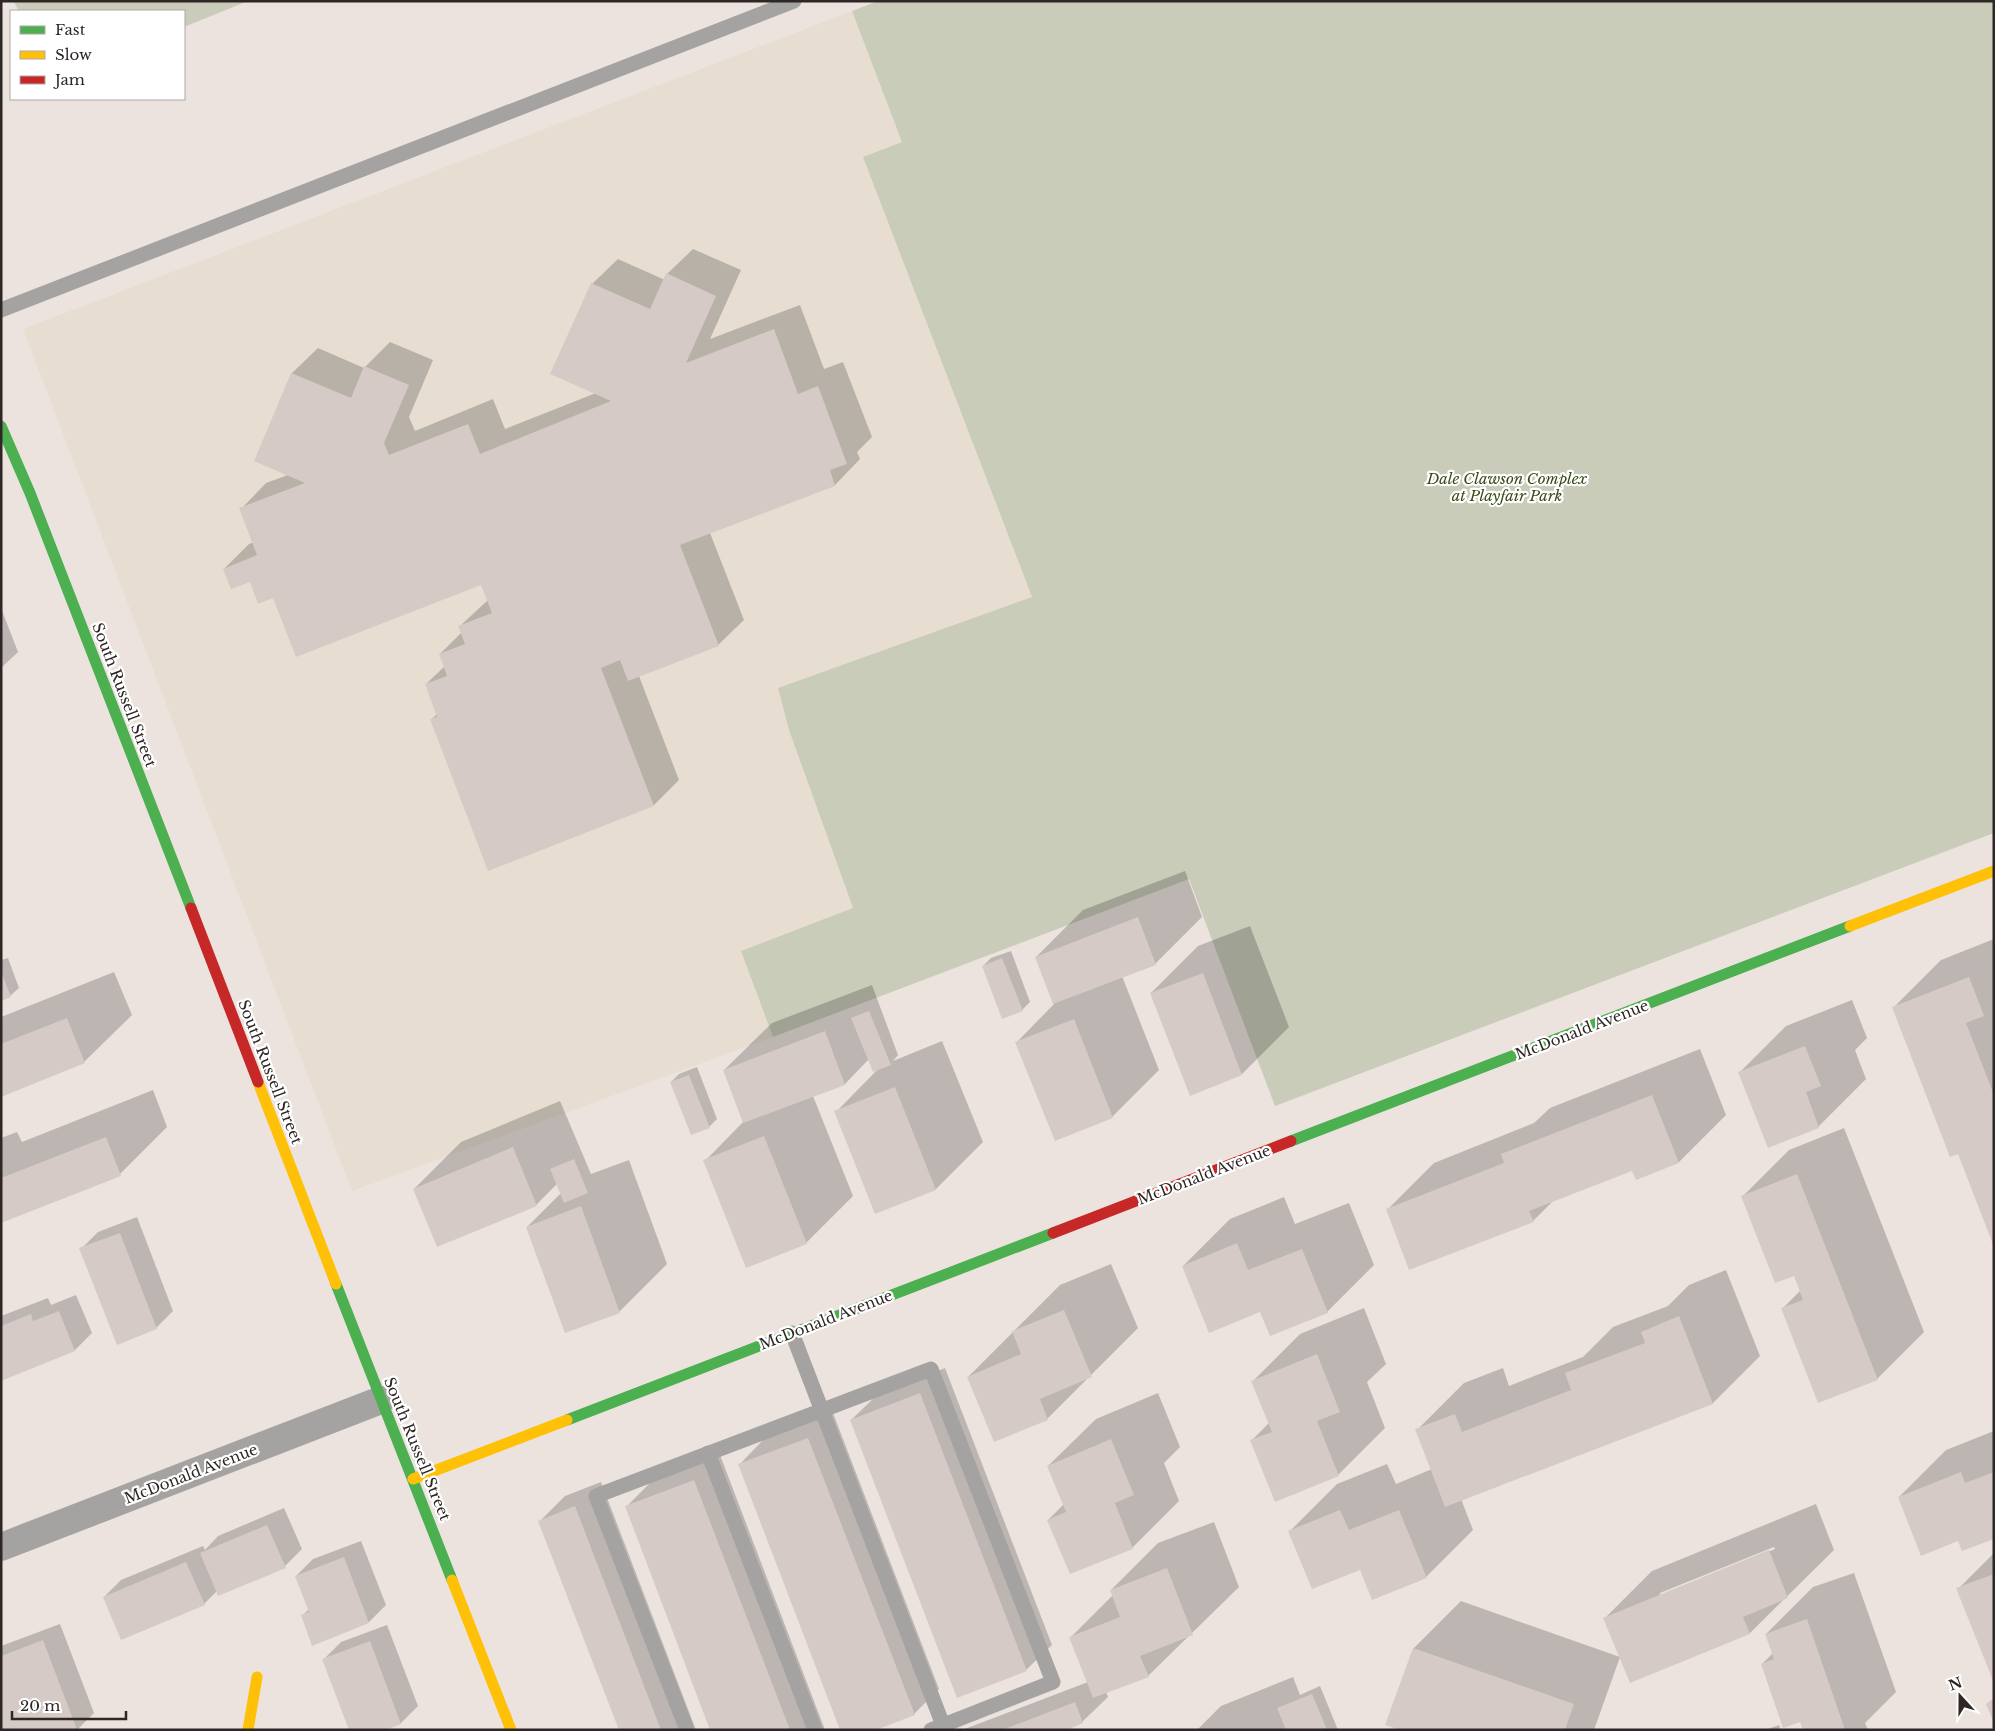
<svg xmlns="http://www.w3.org/2000/svg" width="1995" height="1731" font-family="'Libre Baskerville',serif">
<style>
.education{fill:#e7ded1}
.green{fill:#c8ccb8}
.shadow{fill:#0003;fill-rule:evenodd}
.building{fill:#d6cac6}
.lines{fill:none;stroke-linecap:round;stroke-linejoin:round}
.lane{stroke:#a5a3a1;stroke-width:15}
.street{stroke:#a5a3a1;stroke-width:28}
.fast{stroke:#4caf50;stroke-width:11}
.slow{stroke:#ffc107;stroke-width:11}
.jam{stroke:#c62828;stroke-width:11}
.labels{text-anchor:middle;stroke-width:4.5;stroke-linejoin:round;paint-order:stroke}
.park-label{font-size:15px;font-style:italic;fill:#384b16;stroke:#fff}
.street-label{font-size:15px;fill:#2e2725;stroke:#fff}
</style>
<rect width="100%" height="100%" fill="#ece3df"/>
<!-- education -->
<path class="education" d="M 852,11 L 902,142 L 863,157 L 1032,597 L 778,688 L 789,730 L 853,909 L 741,951 L 773,1037 L 352,1191 L 23,329 Z"/>
<!-- green -->
<g class="green">
<path d="M 248,1 L 184,27 L 184,11 L 19,11 L 14,2 Z"/>
<path d="M 878,1 L 1994,1 L 1994,833 L 1275,1106 L 1189,879 L 773,1037 L 741,951 L 853,908 L 789,730 L 778,688 L 1032,597 L 863,157 L 902,142 L 852,11 Z"/>
</g>
<!-- shadow -->
<g class="shadow">
<path d="M 693,249 L 741,270 L 710,339 L 800,305 L 824,369 L 843,362 L 872,437 L 857,452 L 860,459 L 835,485 L 710,533 L 744,620 L 718,645 L 639,676 L 679,780 L 654,805 L 489,869 L 431,720 L 437,714 L 426,684 L 445,666 L 440,654 L 462,632 L 460,626 L 488,600 L 482,584 L 274,597 L 250,581 L 224,569 L 249,544 L 254,542 L 241,509 L 266,483 L 288,475 L 255,461 L 292,373 L 318,348 L 364,368 L 390,342 L 433,360 L 409,417 L 415,431 L 493,399 L 505,429 L 596,393 L 592,284 L 618,259 L 665,280 L 667,274 Z"/>
<path d="M 1,608 L 18,652 L 1,668 Z"/>
<path d="M 1185,871 L 1202,917 L 1155,964 L 1122,976 L 1159,1070 L 1112,1117 L 1017,1042 L 1054,1004 L 1036,957 L 1083,910 Z"/>
<path d="M 1250,926 L 1289,1027 L 1242,1074 L 1151,993 L 1198,946 Z"/>
<path d="M 1994,939 L 1994,1243 L 1959,1153 L 1894,1007 L 1941,960 Z"/>
<path d="M 1011,951 L 1030,1002 L 1022,1010 L 983,966 L 991,958 Z"/>
<path d="M 8,958 L 19,988 L 10,996 L 1,999 L 1,960 Z"/>
<path d="M 114,972 L 132,1015 L 84,1062 L 1,1095 L 1,1017 Z"/>
<path d="M 872,985 L 898,1055 L 893,1061 L 942,1041 L 983,1142 L 936,1189 L 876,1212 L 836,1112 L 879,1068 L 869,1059 L 845,1084 L 813,1096 L 853,1196 L 806,1243 L 705,1161 L 744,1121 L 724,1070 L 772,1023 Z"/>
<path d="M 1852,1000 L 1867,1038 L 1855,1050 L 1866,1079 L 1819,1126 L 1769,1146 L 1739,1073 L 1786,1026 Z"/>
<path d="M 1700,1049 L 1726,1115 L 1679,1162 L 1637,1179 L 1633,1169 L 1553,1201 L 1533,1221 L 1387,1210 L 1434,1163 L 1534,1123 L 1550,1108 Z"/>
<path d="M 697,1067 L 717,1119 L 709,1127 L 671,1082 L 679,1074 Z"/>
<path d="M 153,1090 L 167,1127 L 120,1174 L 1,1222 L 1,1138 L 17,1132 L 22,1142 Z"/>
<path d="M 560,1101 L 591,1174 L 629,1160 L 667,1264 L 620,1311 L 565,1332 L 527,1227 L 561,1193 L 557,1184 L 536,1205 L 414,1189 L 461,1142 Z"/>
<path d="M 1844,1128 L 1924,1332 L 1877,1379 L 1782,1309 L 1801,1290 L 1794,1274 L 1742,1197 L 1789,1150 Z"/>
<path d="M 1284,1197 L 1295,1224 L 1349,1203 L 1374,1265 L 1327,1312 L 1183,1266 L 1230,1219 Z"/>
<path d="M 137,1217 L 173,1311 L 156,1328 L 81,1249 L 98,1232 Z"/>
<path d="M 1111,1264 L 1138,1328 L 1047,1419 L 995,1441 L 968,1377 L 1060,1285 Z"/>
<path d="M 1726,1270 L 1760,1356 L 1713,1403 L 1461,1499 L 1473,1530 L 1426,1577 L 1360,1568 L 1290,1531 L 1337,1484 L 1387,1464 L 1396,1484 L 1432,1469 L 1417,1430 L 1464,1383 L 1503,1368 L 1509,1386 L 1583,1357 L 1613,1327 L 1668,1306 L 1689,1285 Z"/>
<path d="M 76,1295 L 92,1333 L 75,1350 L 1,1379 L 1,1316 L 48,1298 L 51,1305 Z"/>
<path d="M 1364,1308 L 1386,1364 L 1367,1382 L 1385,1428 L 1338,1475 L 1252,1440 L 1269,1423 L 1253,1381 L 1300,1334 Z"/>
<path d="M 945,1368 L 1052,1645 L 1026,1670 L 851,1420 L 877,1395 Z"/>
<path d="M 1158,1393 L 1180,1447 L 1164,1463 L 1179,1501 L 1132,1548 L 1048,1520 L 1064,1504 L 1048,1466 L 1096,1419 Z"/>
<path d="M 833,1413 L 939,1689 L 914,1714 L 739,1465 L 764,1439 Z"/>
<path d="M 1994,1431 L 1994,1537 L 1959,1539 L 1899,1497 L 1946,1450 Z"/>
<path d="M 720,1455 L 825,1730 L 712,1730 L 626,1507 L 652,1481 Z"/>
<path d="M 601,1482 L 696,1730 L 620,1730 L 540,1521 L 565,1496 Z"/>
<path d="M 1816,1504 L 1834,1550 L 1750,1633 L 1605,1618 L 1652,1571 ZM 1774,1547 L 1775,1549 L 1660,1596 L 1660,1593 Z"/>
<path d="M 284,1508 L 302,1549 L 285,1566 L 217,1591 L 204,1604 L 104,1597 L 121,1580 L 203,1546 L 205,1550 L 218,1536 Z"/>
<path d="M 1214,1522 L 1239,1587 L 1148,1676 L 1106,1692 L 1108,1697 L 1082,1722 L 1063,1730 L 962,1730 L 1088,1682 L 1071,1637 L 1113,1595 L 1111,1590 L 1158,1543 Z"/>
<path d="M 361,1541 L 386,1605 L 369,1622 L 302,1616 L 309,1609 L 296,1576 L 313,1559 Z"/>
<path d="M 1994,1553 L 1994,1680 L 1958,1589 Z"/>
<path d="M 1854,1573 L 1896,1692 L 1865,1723 L 1868,1730 L 1804,1730 L 1801,1720 L 1762,1664 L 1773,1653 L 1766,1634 L 1813,1587 Z"/>
<path d="M 1461,1601 L 1620,1657 L 1594,1730 L 1404,1730 L 1387,1724 L 1414,1648 Z"/>
<path d="M 60,1624 L 94,1713 L 77,1730 L 1,1730 L 1,1646 Z"/>
<path d="M 387,1625 L 418,1706 L 401,1723 L 383,1730 L 324,1659 L 341,1642 Z"/>
<path d="M 1293,1677 L 1300,1695 L 1320,1686 L 1338,1730 L 1197,1730 L 1221,1706 Z"/>
<path d="M 1779,1725 L 1781,1730 L 1765,1730 Z"/>
</g>
<!-- building -->
<g class="building">
<path d="M 666,273 L 716,296 L 686,363 L 774,329 L 798,394 L 818,386 L 847,464 L 830,470 L 835,486 L 680,545 L 719,646 L 628,681 L 620,660 L 601,668 L 654,806 L 488,871 L 430,719 L 437,717 L 425,684 L 447,676 L 439,654 L 465,644 L 458,626 L 492,613 L 481,585 L 296,657 L 273,598 L 258,604 L 250,582 L 231,589 L 223,569 L 257,555 L 239,508 L 305,483 L 254,461 L 291,373 L 351,398 L 364,366 L 409,385 L 384,443 L 389,455 L 468,424 L 480,454 L 611,401 L 550,374 L 591,283 L 650,309 Z"/>
<path d="M 1138,917 L 1156,965 L 1053,1004 L 1035,957 Z"/>
<path d="M 1002,958 L 1023,1011 L 1002,1019 L 982,966 Z"/>
<path d="M 1,971 L 11,997 L 1,1001 Z"/>
<path d="M 1203,973 L 1242,1075 L 1190,1096 L 1150,993 Z"/>
<path d="M 1969,977 L 1984,1016 L 1966,1023 L 1994,1095 L 1994,1247 L 1958,1154 L 1950,1157 L 1892,1007 Z"/>
<path d="M 869,1011 L 891,1065 L 873,1072 L 851,1018 Z"/>
<path d="M 67,1018 L 85,1063 L 1,1097 L 1,1044 Z"/>
<path d="M 1074,1019 L 1113,1118 L 1055,1141 L 1015,1042 Z"/>
<path d="M 825,1031 L 845,1085 L 743,1123 L 723,1070 Z"/>
<path d="M 1805,1046 L 1821,1086 L 1806,1092 L 1819,1128 L 1768,1148 L 1738,1072 Z"/>
<path d="M 689,1075 L 710,1128 L 691,1135 L 670,1082 Z"/>
<path d="M 895,1087 L 936,1190 L 875,1214 L 834,1111 Z"/>
<path d="M 1652,1095 L 1679,1163 L 1636,1180 L 1632,1171 L 1529,1211 L 1534,1222 L 1409,1270 L 1386,1209 L 1504,1163 L 1501,1154 Z"/>
<path d="M 764,1136 L 807,1244 L 746,1268 L 703,1160 Z"/>
<path d="M 106,1137 L 121,1176 L 1,1223 L 1,1178 Z"/>
<path d="M 513,1147 L 537,1206 L 437,1247 L 413,1189 Z"/>
<path d="M 574,1159 L 588,1193 L 564,1203 L 550,1169 Z"/>
<path d="M 1797,1174 L 1878,1380 L 1818,1403 L 1781,1308 L 1803,1300 L 1794,1276 L 1775,1283 L 1741,1196 Z"/>
<path d="M 581,1206 L 620,1313 L 565,1333 L 526,1227 Z"/>
<path d="M 120,1233 L 157,1329 L 117,1345 L 79,1248 Z"/>
<path d="M 1237,1243 L 1248,1270 L 1302,1249 L 1328,1313 L 1270,1336 L 1260,1312 L 1209,1333 L 1182,1266 Z"/>
<path d="M 1064,1310 L 1092,1377 L 1040,1399 L 1048,1420 L 994,1442 L 967,1377 L 1021,1354 L 1012,1331 Z"/>
<path d="M 59,1311 L 75,1351 L 1,1381 L 1,1326 L 31,1314 L 33,1321 Z"/>
<path d="M 1679,1316 L 1713,1404 L 1445,1507 L 1415,1429 L 1455,1414 L 1462,1432 L 1571,1390 L 1565,1373 L 1645,1343 L 1641,1332 Z"/>
<path d="M 1317,1354 L 1340,1412 L 1317,1421 L 1339,1476 L 1275,1502 L 1250,1440 L 1272,1432 L 1251,1381 Z"/>
<path d="M 920,1393 L 1027,1671 L 957,1698 L 850,1420 Z"/>
<path d="M 808,1438 L 915,1715 L 876,1730 L 840,1730 L 738,1464 Z"/>
<path d="M 1111,1439 L 1134,1495 L 1115,1503 L 1133,1549 L 1070,1574 L 1047,1520 L 1066,1512 L 1047,1466 Z"/>
<path d="M 1961,1472 L 1965,1483 L 1994,1472 L 1994,1539 L 1962,1551 L 1958,1541 L 1921,1556 L 1898,1497 Z"/>
<path d="M 694,1480 L 790,1730 L 710,1730 L 625,1506 Z"/>
<path d="M 575,1506 L 661,1730 L 619,1730 L 538,1521 Z"/>
<path d="M 1340,1510 L 1349,1530 L 1399,1510 L 1427,1578 L 1372,1600 L 1360,1570 L 1312,1589 L 1288,1531 Z"/>
<path d="M 267,1525 L 286,1568 L 218,1596 L 200,1553 Z"/>
<path d="M 1769,1550 L 1788,1598 L 1743,1617 L 1750,1634 L 1630,1683 L 1603,1618 Z"/>
<path d="M 344,1557 L 369,1623 L 312,1646 L 301,1615 L 309,1612 L 295,1576 Z"/>
<path d="M 186,1562 L 205,1605 L 121,1640 L 103,1597 Z"/>
<path d="M 1167,1568 L 1193,1635 L 1140,1656 L 1149,1677 L 1093,1698 L 1069,1637 L 1120,1617 L 1110,1590 Z"/>
<path d="M 1994,1574 L 1994,1683 L 1956,1588 Z"/>
<path d="M 1807,1619 L 1845,1730 L 1803,1730 L 1800,1722 L 1783,1728 L 1761,1664 L 1774,1659 L 1765,1634 Z"/>
<path d="M 43,1640 L 77,1730 L 1,1730 L 1,1656 Z"/>
<path d="M 370,1641 L 401,1724 L 386,1730 L 349,1730 L 322,1659 Z"/>
<path d="M 1413,1648 L 1574,1704 L 1565,1730 L 1400,1730 L 1385,1725 Z"/>
<path d="M 1312,1694 L 1327,1730 L 1286,1730 L 1277,1708 Z"/>
<path d="M 1994,1698 L 1994,1723 L 1986,1704 Z"/>
<path d="M 1075,1702 L 1083,1723 L 1067,1730 L 1002,1730 Z"/>
</g>
<g class="lines">
<!-- lane -->
<g class="lane">
<path d="M 1,310 L 794,1"/>
<path d="M 792,1333 L 943,1725"/>
<path d="M 708,1453 L 815,1730"/>
<path d="M 687,1730 L 596,1496 L 931,1369 L 1053,1682 L 931,1730"/>
</g>
<!-- street -->
<path class="street" d="M 1,1547 L 381,1400"/>
<!-- fast -->
<g class="fast">
<path d="M 1,426 L 30,493 L 191,908"/>
<path d="M 1291,1141 L 1850,926"/>
<path d="M 336,1284 L 452,1580"/>
<path d="M 567,1420 L 1053,1233"/>
</g>
<!-- slow -->
<g class="slow">
<path d="M 1850,926 L 1994,871"/>
<path d="M 258,1082 L 336,1284"/>
<path d="M 413,1479 L 567,1420"/>
<path d="M 452,1580 L 511,1730"/>
<path d="M 248,1730 L 257,1677"/>
</g>
<!-- jam -->
<g class="jam">
<path d="M 191,908 L 258,1082"/>
<path d="M 1053,1233 L 1291,1141"/>
</g>
</g>
<g class="labels">
<!-- park labels -->
<g class="park-label">
<text x="1507" y="484">Dale Clawson Complex<tspan x="1507" dy="17">at Playfair Park</tspan></text>
</g>
<!-- street labels -->
<g class="street-label">
<text transform="translate(124 695) rotate(69)" y="5">South Russell Street</text>
<text transform="translate(1582 1030) rotate(-21)" y="5">McDonald Avenue</text>
<text transform="translate(270 1072) rotate(69)" y="5">South Russell Street</text>
<text transform="translate(1204 1175) rotate(-21)" y="5">McDonald Avenue</text>
<text transform="translate(826 1320) rotate(-21)" y="5">McDonald Avenue</text>
<text transform="translate(417 1449) rotate(68)" y="5">South Russell Street</text>
<text transform="translate(191 1474) rotate(-21)" y="5">McDonald Avenue</text>
</g>
</g>
<!-- border -->
<rect width="1995" height="1731" fill="none" stroke="#2e2725" stroke-width="5"/>
<!-- legend -->
<rect x="10" y="10" width="175" height="90" fill="#ffffff" stroke="#aba9a8"/>
<rect x="20" y="26" width="25" height="8" fill="#4caf50" stroke="#aba9a8"/>
<text x="55" y="35" font-size="15" fill="#2e2725">Fast</text>
<rect x="20" y="51" width="25" height="8" fill="#ffc107" stroke="#aba9a8"/>
<text x="55" y="60" font-size="15" fill="#2e2725">Slow</text>
<rect x="20" y="76" width="25" height="8" fill="#c62828" stroke="#aba9a8"/>
<text x="55" y="85" font-size="15" fill="#2e2725">Jam</text>
<!-- north arrow -->
<g transform="translate(1960 1696) rotate(339)" stroke="#ffffff" stroke-width="4" paint-order="stroke">
<path d="M0-4L9 19L0 12L-9 19Z" fill="#2e2725"/>
<text y="-8" font-size="14" font-weight="bold" text-anchor="middle" fill="#2e2725">N</text>
</g>
<!-- scale -->
<path d="M12 1711v8h114v-8" fill="none" stroke="#2e2725" stroke-width="2.5"/>
<text x="20" y="1711" font-size="15" fill="#2e2725" stroke="#ffffff" stroke-width="4" paint-order="stroke">20 m</text>
</svg>
